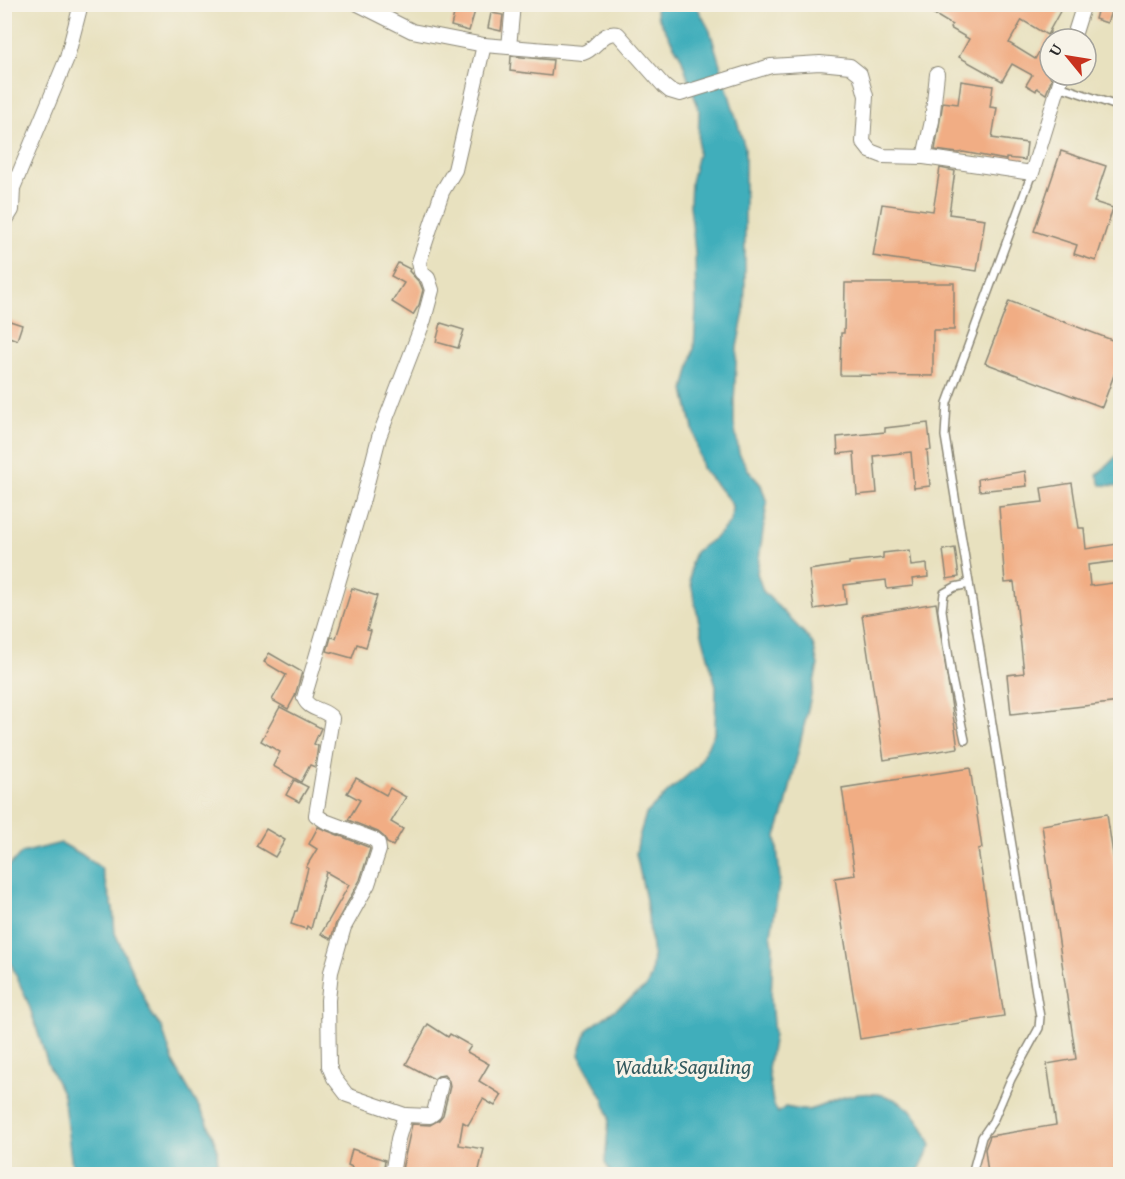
<svg xmlns="http://www.w3.org/2000/svg" width="1125" height="1179" font-family="'Gentium Book Plus',serif">
<style>
.water{fill:#3faebb;stroke:#356c73;stroke-width:1.5}
.building{fill:#f1ad84}
.lines{fill:none;stroke-linecap:round;stroke-linejoin:round}
.lane-casing{stroke:#8a8675;stroke-width:10}
.street-casing{stroke:#8a8675;stroke-width:16}
.lane{stroke:#fff;stroke-width:7}
.street{stroke:#fff;stroke-width:14}
.labels{text-anchor:middle;stroke-width:6;stroke-linejoin:round;paint-order:stroke}
.water-label{font-size:22px;font-style:italic;fill:#32595d;stroke:#f7f3e8}
</style>
<rect width="100%" height="100%" fill="#f7f3e8"/>
<filter id="ink" filterUnits="userSpaceOnUse"><feTurbulence type="fractalNoise" baseFrequency=".0167" numOctaves="2"/><feDisplacementMap in="SourceGraphic" scale="12" xChannelSelector="R" yChannelSelector="G"/><feConvolveMatrix kernelMatrix="1 2 1 2 8 2 1 2 1" color-interpolation-filters="sRGB"/></filter>
<filter id="wash" filterUnits="userSpaceOnUse"><feTurbulence type="fractalNoise" baseFrequency=".008" numOctaves="4" result="noise"/><feDisplacementMap in="SourceGraphic" scale="24" xChannelSelector="R" yChannelSelector="G"/><feGaussianBlur stdDeviation="1.35" result="paint"/><feColorMatrix in="noise" values="0 0 0 0 0 0 0 0 0 0 0 0 0 0 0 0 0 1.4 0 .05"/><feComposite in="paint" operator="in"/></filter>
<g filter="url(#wash)">
<rect width="100%" height="100%" fill="#e8e1bf"/>
<!-- water -->
<g class="water">
<path d="M 655,5 L 696,5 L 710,31 L 745,148 L 745,284 L 744,312 L 737,347 L 734,401 L 734,424 L 739,453 L 749,471 L 761,485 L 767,503 L 757,573 L 763,591 L 806,635 L 813,644 L 818,665 L 786,805 L 776,836 L 780,879 L 771,934 L 773,945 L 771,1000 L 774,1035 L 768,1069 L 773,1103 L 778,1113 L 785,1107 C 792,1108 801,1111 808,1110 C 822,1107 834,1099 848,1096 C 890,1086 918,1107 931,1146 L 917,1174 L 612,1174 L 605,1163 L 609,1118 L 604,1100 L 579,1055 L 587,1030 L 646,987 L 651,976 L 653,956 L 646,900 L 636,854 L 639,837 L 646,814 L 667,793 L 698,766 L 715,731 L 716,686 L 700,627 L 690,579 L 691,563 L 695,552 L 717,536 L 731,521 L 732,506 L 729,500 L 702,468 L 684,390 L 694,349 L 696,309 L 695,252 L 690,205 L 691,182 L 698,154 L 699,110 L 681,57 L 657,16 Z"/>
<path d="M 1120,453 L 1120,486 L 1101,485 L 1097,475 Z"/>
<path d="M 61,843 L 81,854 L 101,868 L 113,908 L 115,933 L 152,1015 L 162,1028 L 174,1064 L 207,1121 L 217,1147 L 218,1174 L 73,1174 L 63,1095 L 48,1064 L 29,1005 L 5,950 L 5,870 L 22,853 Z"/>
</g>
<g id="blocks">
<!-- building -->
<g class="building">
<path d="M 917,4 L 945,4 L 951,8 L 953,4 L 1064,4 L 1047,35 L 1022,20 L 1009,43 L 1035,59 L 1050,33 L 1050,77 L 1052,78 L 1046,94 L 1037,88 L 1036,91 L 1026,85 L 1032,75 L 1012,64 L 1002,81 L 959,57 L 969,39 L 950,28 L 952,25 Z"/>
<path d="M 456,6 L 475,11 L 469,31 L 451,26 Z"/>
<path d="M 1098,8 L 1111,12 L 1107,23 L 1095,19 Z"/>
<path d="M 491,13 L 503,15 L 501,31 L 488,28 Z"/>
<path d="M 511,56 L 553,60 L 551,76 L 510,71 Z"/>
<path d="M 961,81 L 993,86 L 990,107 L 997,108 L 992,138 L 1027,143 L 1025,160 L 1006,158 L 1006,160 L 963,152 L 958,153 L 935,150 L 943,102 L 958,104 Z"/>
<path d="M 1061,151 L 1106,166 L 1094,202 L 1113,208 L 1096,261 L 1074,254 L 1077,245 L 1034,231 Z"/>
<path d="M 940,168 L 955,171 L 949,214 L 985,219 L 977,271 L 873,256 L 882,204 L 933,211 Z"/>
<path d="M 398,263 L 410,269 L 409,271 L 420,283 L 423,290 L 419,305 L 413,315 L 392,302 L 404,283 L 391,276 Z"/>
<path d="M 845,283 L 954,283 L 954,330 L 933,330 L 933,376 L 840,375 L 841,333 L 844,333 Z"/>
<path d="M 1009,301 L 1120,343 L 1120,359 L 1102,407 L 985,363 Z"/>
<path d="M 7,320 L 22,325 L 17,340 L 4,335 Z"/>
<path d="M 441,323 L 464,330 L 458,348 L 436,342 Z"/>
<path d="M 928,423 L 931,450 L 927,450 L 930,486 L 914,488 L 911,452 L 874,456 L 877,493 L 857,495 L 854,452 L 838,454 L 837,437 L 885,432 L 885,428 Z"/>
<path d="M 1025,471 L 1027,486 L 979,491 L 978,479 Z"/>
<path d="M 1072,483 L 1079,528 L 1084,528 L 1086,549 L 1117,544 L 1119,561 L 1088,565 L 1090,586 L 1120,582 L 1120,702 L 1011,714 L 1007,675 L 1024,673 L 1014,582 L 1005,583 L 999,507 L 1043,502 L 1041,488 Z"/>
<path d="M 955,548 L 959,577 L 947,579 L 943,550 Z"/>
<path d="M 909,550 L 911,566 L 927,564 L 928,577 L 912,579 L 913,586 L 887,589 L 886,580 L 844,585 L 846,604 L 814,609 L 809,570 L 849,564 L 849,562 L 883,558 L 883,553 Z"/>
<path d="M 352,588 L 377,596 L 367,630 L 371,631 L 366,647 L 357,644 L 352,658 L 327,651 L 331,637 L 336,638 Z"/>
<path d="M 936,603 L 958,748 L 884,760 L 862,615 Z"/>
<path d="M 269,653 L 302,672 L 295,696 L 288,709 L 272,700 L 286,675 L 264,662 Z"/>
<path d="M 280,707 L 321,728 L 314,744 L 318,746 L 315,767 L 310,765 L 301,782 L 273,766 L 280,752 L 261,741 Z"/>
<path d="M 970,768 L 982,848 L 978,849 L 1004,1016 L 860,1039 L 835,878 L 855,875 L 842,788 Z"/>
<path d="M 356,778 L 386,795 L 390,788 L 406,797 L 391,822 L 403,829 L 393,846 L 387,843 L 384,837 L 378,832 L 348,820 L 360,800 L 347,793 Z"/>
<path d="M 294,780 L 308,787 L 299,802 L 286,795 Z"/>
<path d="M 1107,814 L 1120,901 L 1120,1174 L 988,1174 L 985,1149 L 990,1136 L 1056,1125 L 1047,1064 L 1076,1059 L 1042,825 Z"/>
<path d="M 318,827 L 368,847 L 370,849 L 360,880 L 336,923 L 331,939 L 321,934 L 349,885 L 326,872 L 311,929 L 307,926 L 306,929 L 291,924 L 295,911 L 297,911 L 308,868 L 306,867 L 317,849 L 309,844 Z"/>
<path d="M 266,829 L 285,840 L 275,857 L 256,846 Z"/>
<path d="M 428,1024 L 448,1037 L 450,1034 L 471,1046 L 467,1052 L 489,1064 L 479,1081 L 502,1095 L 495,1106 L 483,1099 L 468,1125 L 463,1122 L 459,1145 L 484,1149 L 478,1174 L 401,1174 L 412,1124 L 430,1125 L 439,1120 L 443,1115 L 450,1086 L 449,1081 L 444,1075 L 438,1076 L 434,1079 L 406,1064 Z"/>
<path d="M 352,1149 L 385,1160 L 383,1174 L 350,1174 L 352,1167 L 348,1165 Z"/>
</g>
</g>
</g>
<g filter="url(#ink)">
<use href="#blocks" fill-opacity="0" stroke="#8a8675" stroke-width="1.5"/>
<g class="lines">
<!-- lane casing -->
<g class="lane-casing">
<g id="lane">
<path d="M 1059,86 L 1120,107"/>
<path d="M 965,740 L 952,679 L 942,610 L 944,593 L 955,587 L 969,584"/>
<path d="M 972,1174 L 982,1137 L 993,1121 L 1011,1079 L 1039,1028 L 1040,1017 L 945,436 L 947,403 L 1032,173"/>
</g>
</g>
<!-- street casing -->
<g class="street-casing">
<g id="street">
<path d="M 358,4 L 412,31 L 484,45 L 583,53 C 597,49 602,30 618,34 L 664,86 L 670,91 L 680,94 L 771,66 L 820,63 L 850,66 L 860,74 L 866,96 L 863,142 L 870,151 L 883,156 L 924,157 L 1032,173 L 1062,75"/>
<path d="M 1073,39 L 1084,4"/>
<path d="M 509,47 L 513,4"/>
<path d="M 924,157 L 932,121 L 937,74"/>
<path d="M 4,223 L 12,210 L 13,188 L 67,58 L 81,4"/>
<path d="M 405,1115 L 347,1095 L 334,1078 L 329,1066 L 328,1000 L 331,972 L 344,927 L 368,884 L 379,850 L 378,843 L 373,839 L 325,821 L 316,815 L 332,718 C 324,708 309,711 304,698 L 363,499 L 379,437 L 424,320 L 432,290 L 428,278 L 421,272 L 419,262 L 442,192 L 455,170 L 484,45"/>
<path d="M 392,1174 L 398,1139 L 405,1115 L 430,1116 L 434,1113 L 441,1084"/>
</g>
</g>
<!-- lane -->
<use href="#lane" class="lane"/>
<!-- street -->
<use href="#street" class="street"/>
</g>
</g>
<g class="labels">
<!-- water labels -->
<g class="water-label">
<text x="683" y="1074">Waduk Saguling</text>
</g>
</g>
<!-- margin -->
<rect width="1125" height="1179" fill="none" stroke="#f7f3e8" stroke-width="24"/>
<!-- north arrow -->
<g transform="translate(1068 57) rotate(300)"><circle r="28" fill="#f7f3e8" stroke="#a5a39c" stroke-width="1.5"/>
<path d="M0-4.5L10 22L0 15L-10 22Z" fill="#c8321e"/>
<text y="-9" font-size="16" font-weight="bold" text-anchor="middle" fill="#2b2b2b">U</text>
</g>
</svg>
